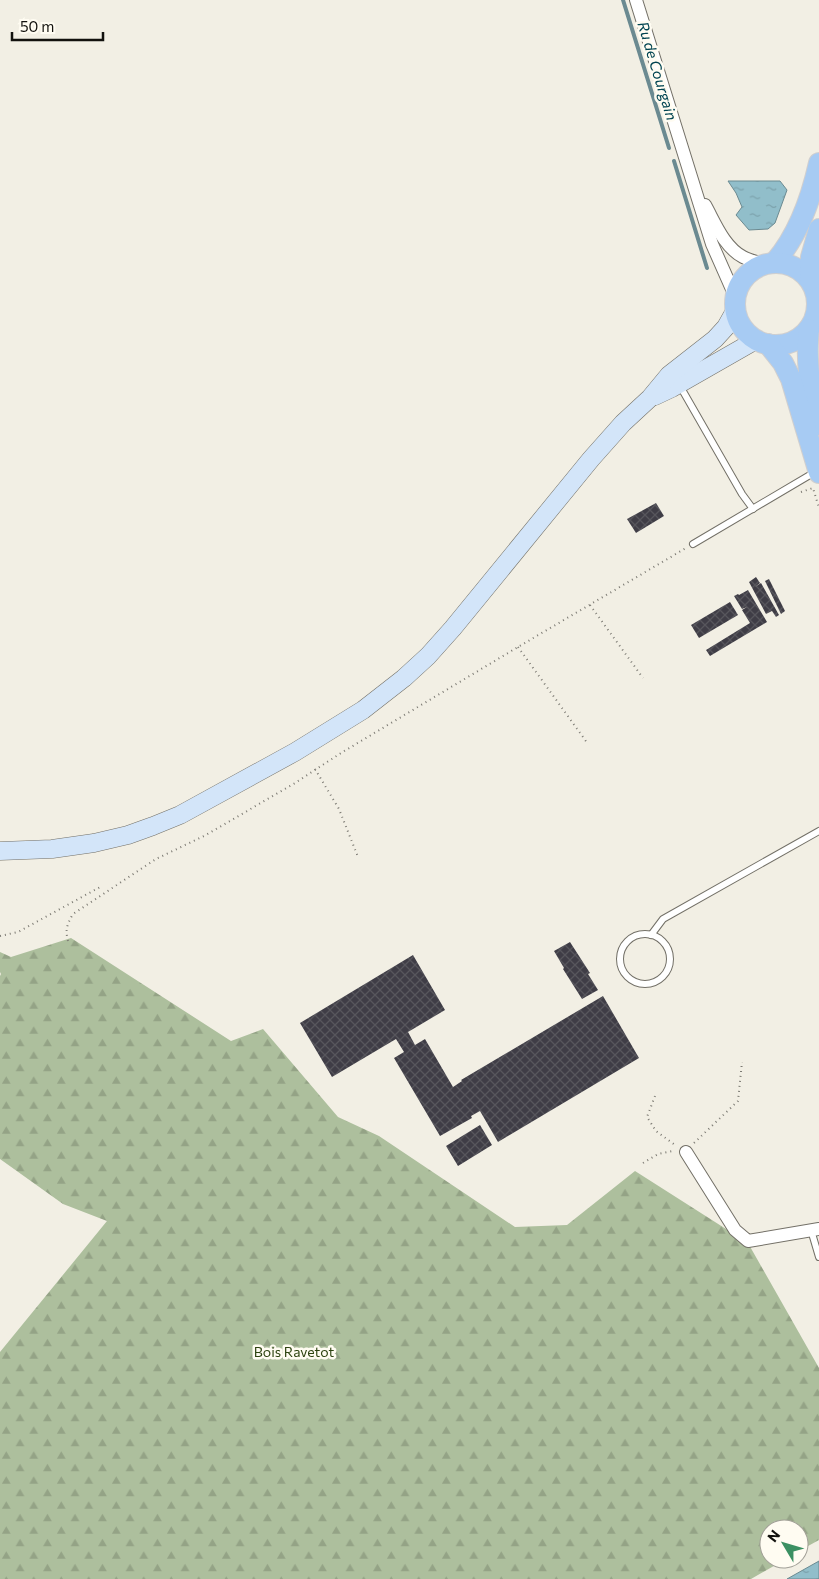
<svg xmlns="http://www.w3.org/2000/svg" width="819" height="1579" font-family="Commissioner,sans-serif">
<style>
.forest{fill:url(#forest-firs)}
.water{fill:url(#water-ripples);stroke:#6b8a91}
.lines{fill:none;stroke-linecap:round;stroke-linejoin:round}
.stream{stroke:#6b8a91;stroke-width:4}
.building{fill:url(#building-cross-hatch)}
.service-casing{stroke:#737067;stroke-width:8}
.minor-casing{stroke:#737067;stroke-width:14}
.secondary-casing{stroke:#737067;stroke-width:19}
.primary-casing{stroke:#d0cfcf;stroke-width:22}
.path{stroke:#7c7a73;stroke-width:2;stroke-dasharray:1 4;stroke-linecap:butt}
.service{stroke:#fff;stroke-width:6}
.minor{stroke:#fff;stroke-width:12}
.secondary{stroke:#d3e5f9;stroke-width:18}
.primary{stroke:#a7cbf3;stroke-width:20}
.labels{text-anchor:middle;stroke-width:5;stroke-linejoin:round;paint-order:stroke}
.park-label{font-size:14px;fill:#2d4310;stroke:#fffcf2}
.water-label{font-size:15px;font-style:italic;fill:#004451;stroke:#fffcf2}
</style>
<defs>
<pattern id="forest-firs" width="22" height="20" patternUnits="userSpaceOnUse" patternTransform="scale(1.25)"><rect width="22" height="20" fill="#adbf9d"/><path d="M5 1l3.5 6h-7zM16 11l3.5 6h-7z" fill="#94a386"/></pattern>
<pattern id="water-ripples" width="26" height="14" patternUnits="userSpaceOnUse" patternTransform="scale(1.25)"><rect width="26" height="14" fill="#91beca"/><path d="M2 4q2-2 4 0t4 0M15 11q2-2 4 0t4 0" fill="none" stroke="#7ca2ac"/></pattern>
<pattern id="building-cross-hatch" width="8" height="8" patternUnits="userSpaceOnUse" patternTransform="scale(1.25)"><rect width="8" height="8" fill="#3f3d46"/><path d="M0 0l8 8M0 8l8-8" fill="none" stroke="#57565c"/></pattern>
</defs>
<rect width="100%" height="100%" fill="#f2efe4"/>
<!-- forest -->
<path class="forest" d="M 71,938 L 231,1041 L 263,1029 L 338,1117 L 379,1136 L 515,1227 L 567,1225 L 635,1171 L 748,1243 L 819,1368 L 819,1540 L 799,1551 L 799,1529 L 769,1529 L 769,1559 L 786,1559 L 751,1579 L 0,1579 L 0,1352 L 107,1221 L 63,1204 L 0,1159 L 0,976 L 1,974 L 0,972 L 0,952 L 11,957 Z"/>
<!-- water -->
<g class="water">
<path d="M 728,181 L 780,181 L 787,190 L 775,223 L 768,229 L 749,230 L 736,215 L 742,207 L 736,193 Z"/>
<path d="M 819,1561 L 819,1579 L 787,1579 Z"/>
</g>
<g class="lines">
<!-- stream -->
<g class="stream">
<path d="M 623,0 L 669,148"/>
<path d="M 674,161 L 707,268"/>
</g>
</g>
<!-- building -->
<g class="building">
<path d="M 656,503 L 664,516 L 636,533 L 627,519 Z"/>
<path d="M 756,577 L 760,583 L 755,587 L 761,583 L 779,615 L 776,617 L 772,611 L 766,614 L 749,582 Z"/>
<path d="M 769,579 L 785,611 L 781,614 L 765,581 Z"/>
<path d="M 748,590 L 767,622 L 710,656 L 706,650 L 750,623 L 742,610 L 747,607 L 742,609 L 734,596 L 738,594 L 739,595 Z"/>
<path d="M 730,602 L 738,615 L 699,638 L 691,625 Z"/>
<path d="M 570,942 L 590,973 L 588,974 L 598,990 L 582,999 L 563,969 L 564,968 L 554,951 Z"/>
<path d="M 413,955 L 445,1010 L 408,1032 L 415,1045 L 425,1039 L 453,1087 L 462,1081 L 461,1080 L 603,996 L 639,1058 L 498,1142 L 480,1111 L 471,1116 L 472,1118 L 440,1136 L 394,1058 L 404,1052 L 396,1039 L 332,1077 L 300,1023 Z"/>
<path d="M 480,1125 L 492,1145 L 458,1166 L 446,1146 Z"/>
</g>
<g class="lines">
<!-- service casing -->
<g class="service-casing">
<g id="service">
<path d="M 680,386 L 742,494 L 753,509"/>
<path d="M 693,544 L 815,472"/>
<circle cx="645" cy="959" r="25"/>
<path d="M 651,935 L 663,919 L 819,831"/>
<path d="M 811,1230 L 819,1257"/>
</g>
</g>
<!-- minor casing -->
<g class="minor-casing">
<g id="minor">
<path d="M 636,0 L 712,244 L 735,296"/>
<path d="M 705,205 C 715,223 724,247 743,257 C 749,260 756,262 763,264"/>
<path d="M 686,1152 L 735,1230 L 748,1241 L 819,1229"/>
</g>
</g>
<!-- secondary casing -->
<g class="secondary-casing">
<g id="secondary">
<path d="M 655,396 L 672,388 L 756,340"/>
<path d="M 0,851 L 52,849 L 94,843 L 128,835 L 153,826 L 180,815 L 295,752 L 363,710 L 404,678 L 428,656 L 453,628 L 591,459 L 623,423 L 650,398 L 669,375 L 715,339 L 726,327 L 735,311"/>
</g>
</g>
<!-- primary casing -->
<g class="primary-casing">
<g id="primary">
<path d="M 775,262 C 799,234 811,199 819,163"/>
<circle cx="776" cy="304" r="41"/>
<path d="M 810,280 L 811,257 L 819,229"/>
<path d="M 809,329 C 805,362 811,393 819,425"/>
<path d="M 768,344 L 783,363 L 791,379 L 819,473"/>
</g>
</g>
<!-- path -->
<g class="path">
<path d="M 817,301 L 819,299"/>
<path d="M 801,492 L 813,488 L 819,508"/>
<path d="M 590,605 L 643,678"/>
<path d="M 518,647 L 588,744"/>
<path d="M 315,769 L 339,809 L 358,857"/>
<path d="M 0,936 L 18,932 L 102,886"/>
<path d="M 68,941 C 65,930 67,924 73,914 L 156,859 L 206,835 L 295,783 L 341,753 L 518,647 L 686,548"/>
<path d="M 655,1096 L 647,1117 L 656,1131 L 675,1145"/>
<path d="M 694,1143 L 738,1101 L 742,1062"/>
<path d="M 643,1163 L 658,1154 L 673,1151"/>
</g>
<!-- service -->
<use href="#service" class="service"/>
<!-- minor -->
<use href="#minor" class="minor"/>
<!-- secondary -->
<use href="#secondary" class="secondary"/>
<!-- primary -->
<use href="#primary" class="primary"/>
</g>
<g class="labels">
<!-- park labels -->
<g class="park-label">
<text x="294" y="1357">Bois Ravetot</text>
</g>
<!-- water labels -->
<g class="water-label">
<text transform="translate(657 71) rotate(73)" y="5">Ru de Courgain</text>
</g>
</g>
<!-- north arrow -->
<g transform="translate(784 1544) rotate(308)"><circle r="24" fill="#fffcf2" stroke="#a09e96"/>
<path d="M0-4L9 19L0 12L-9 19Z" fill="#3b9062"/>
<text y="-8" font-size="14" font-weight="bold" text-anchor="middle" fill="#12110d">N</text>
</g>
<!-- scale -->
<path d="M12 32v8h91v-8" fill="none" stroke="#12110d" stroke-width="2.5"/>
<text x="20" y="32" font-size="15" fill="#12110d" stroke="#fffcf2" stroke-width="4" paint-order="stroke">50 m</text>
</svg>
